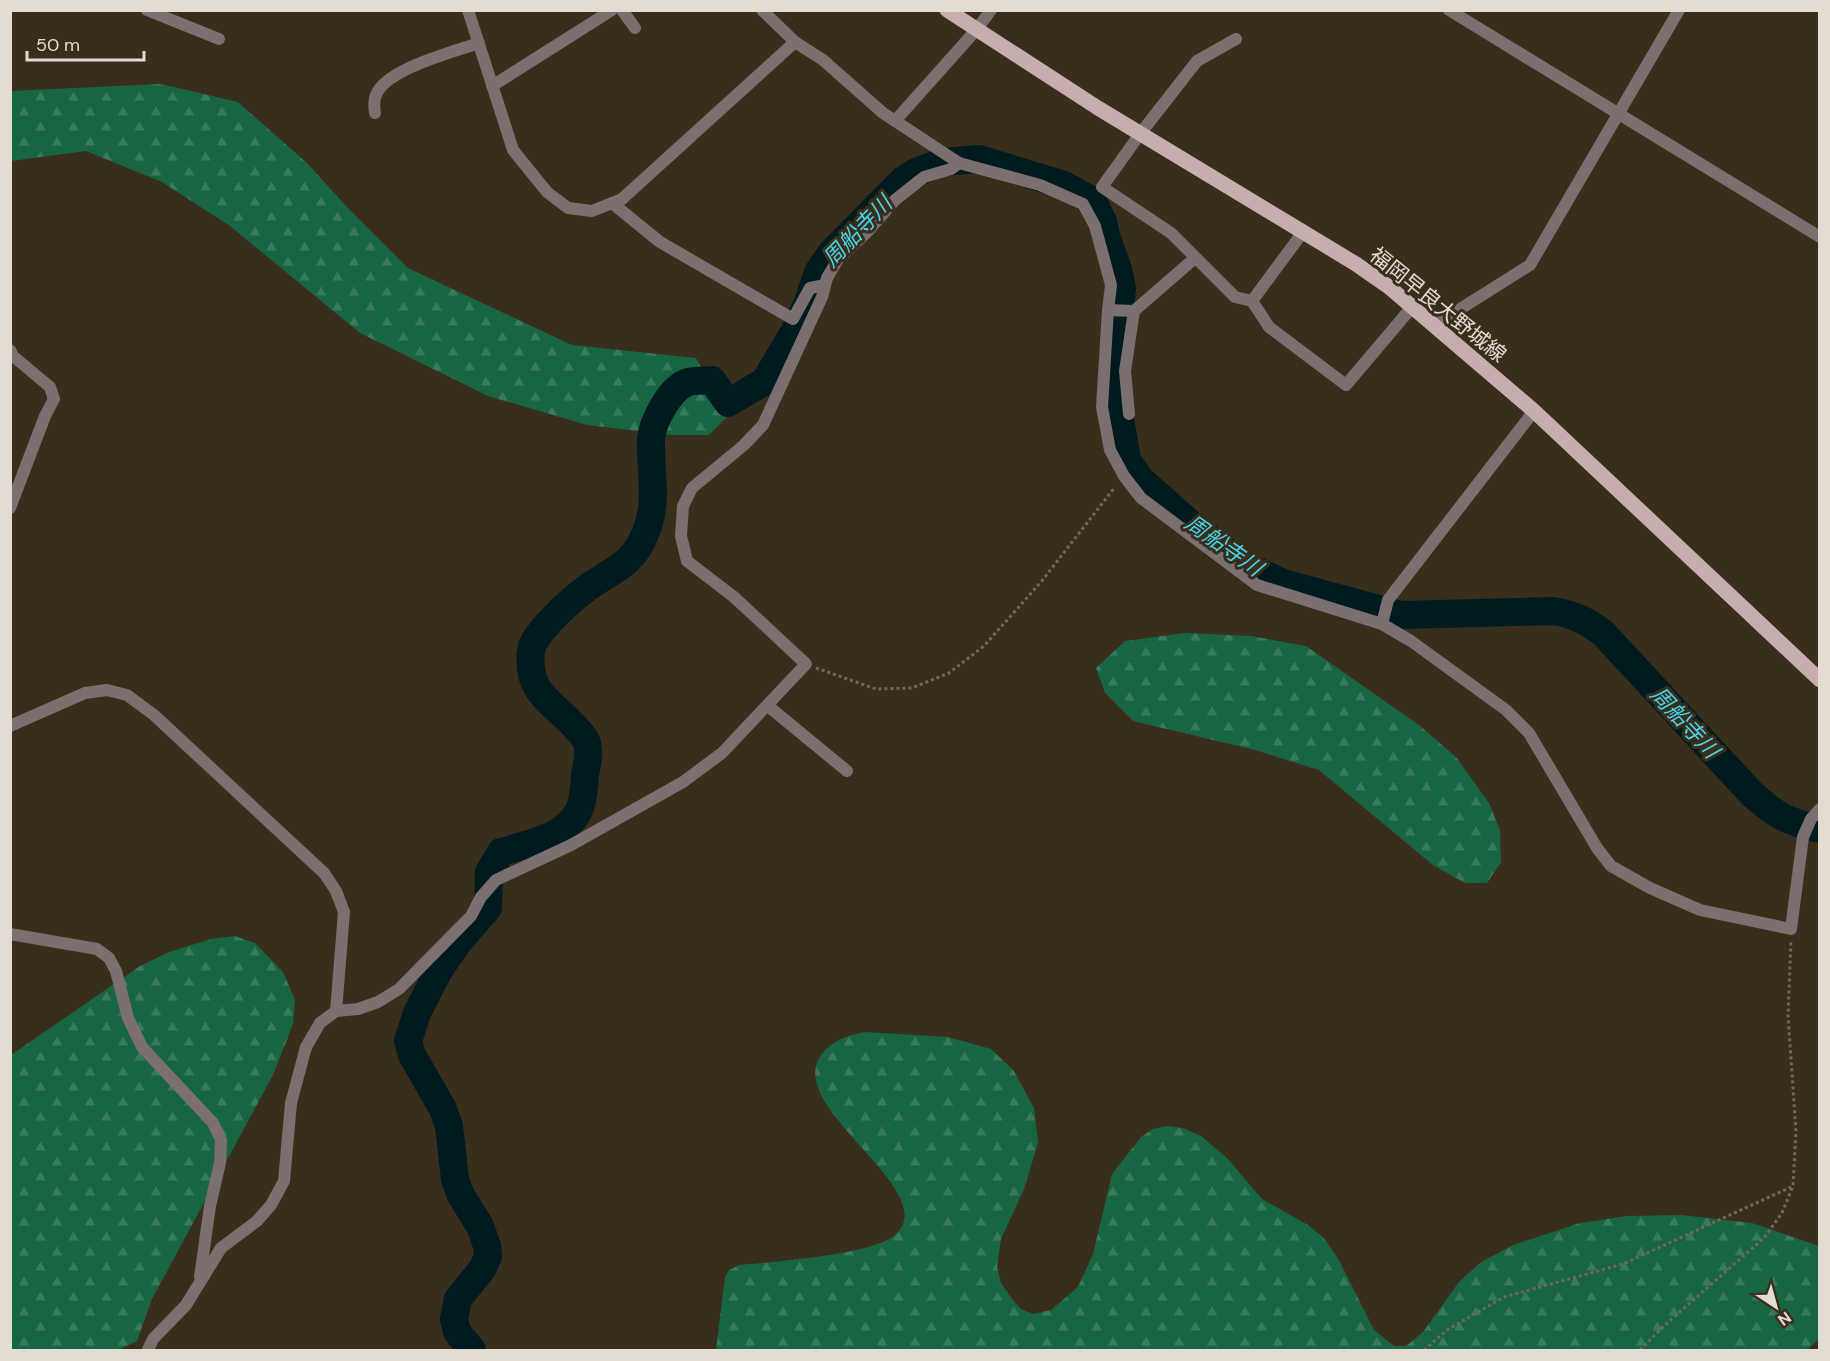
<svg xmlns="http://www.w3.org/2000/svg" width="1830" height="1361" font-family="'DM Sans','Noto Sans JP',sans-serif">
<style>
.forest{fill:url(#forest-firs)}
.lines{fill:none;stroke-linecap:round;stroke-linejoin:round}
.river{stroke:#001b1f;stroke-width:28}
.path{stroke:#726859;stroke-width:3;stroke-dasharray:3 3;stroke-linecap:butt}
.minor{stroke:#7b6f6f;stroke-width:12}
.primary{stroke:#c7aeae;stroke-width:15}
.labels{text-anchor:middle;stroke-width:6;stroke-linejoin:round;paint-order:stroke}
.street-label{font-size:21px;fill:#e3dcd1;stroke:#392d1c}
.water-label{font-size:22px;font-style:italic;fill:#47d6eb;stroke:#392d1c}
</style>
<defs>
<pattern id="forest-firs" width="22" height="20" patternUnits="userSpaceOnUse" patternTransform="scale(1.5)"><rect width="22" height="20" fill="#186544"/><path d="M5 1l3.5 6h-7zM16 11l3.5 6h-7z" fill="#397a5e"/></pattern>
</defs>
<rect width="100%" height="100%" fill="#392d1c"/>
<!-- forest -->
<g class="forest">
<path d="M 161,84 L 238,102 L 307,163 L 346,206 L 408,268 L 572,345 L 696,358 L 727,417 L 709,435 L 672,435 L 587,425 L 488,396 L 360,333 L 230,226 L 162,182 L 86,151 L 11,161 L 11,91 Z"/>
<path d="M 1185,633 L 1251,636 L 1306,646 L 1419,725 L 1456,757 L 1489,803 L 1500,830 L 1501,862 L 1487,883 L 1465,883 L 1433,865 L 1319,770 L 1255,750 L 1133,721 L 1105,693 L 1096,668 L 1125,641 Z"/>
<path d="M 235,936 L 255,943 L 283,972 L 295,1000 L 293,1024 L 273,1075 L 152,1299 L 137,1341 L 118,1350 L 11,1350 L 11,1055 L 140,966 L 169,952 L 211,939 Z"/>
<path d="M 864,1032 L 948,1037 L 991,1049 L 1014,1071 L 1034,1108 L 1038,1143 L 1024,1189 L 1001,1239 L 997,1267 L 1001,1283 L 1012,1299 L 1021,1309 L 1033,1314 L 1051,1310 L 1078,1287 L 1093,1254 L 1112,1174 L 1141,1137 L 1153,1129 L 1166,1126 L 1183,1128 L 1201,1136 L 1227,1158 L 1262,1199 L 1308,1225 L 1323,1237 L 1338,1258 L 1374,1330 L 1394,1346 L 1406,1346 L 1423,1332 L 1459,1282 L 1481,1262 L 1513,1245 L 1580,1223 L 1627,1216 L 1681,1215 L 1752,1223 L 1819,1246 L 1819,1339 L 1807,1350 L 716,1350 L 725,1277 L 729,1270 L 739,1265 C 772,1262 872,1255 895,1235 C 945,1191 783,1108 821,1055 C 832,1040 847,1036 864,1032 Z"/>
</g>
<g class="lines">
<!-- river -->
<path class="river" d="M 472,1350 L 457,1332 L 454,1319 L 458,1299 L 483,1268 L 488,1256 L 487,1246 L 480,1226 L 460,1194 L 455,1179 L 449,1126 L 443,1109 L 412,1055 L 408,1041 L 417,1013 L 439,970 L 460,940 L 488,908 L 489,872 L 501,852 C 527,844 566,838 579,810 C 584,800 584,786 585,775 C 587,764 591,749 585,739 C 563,706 525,699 531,651 C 532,642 539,635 544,628 C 557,613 571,600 587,588 C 612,570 633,565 645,534 C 659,502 650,471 651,440 C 652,422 671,386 689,382 C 696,380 705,381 712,380 L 728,403 L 765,381 L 794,332 L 808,302 L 818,272 L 832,252 L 903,180 L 916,172 L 943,162 L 979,159 L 1064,185 L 1093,201 L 1103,222 L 1107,239 L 1118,269 L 1122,288 L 1113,379 L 1127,460 L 1141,480 L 1193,526 L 1246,566 L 1283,583 L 1401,615 L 1553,611 C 1573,614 1587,621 1603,633 L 1752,794 C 1778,817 1786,821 1820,829"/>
<!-- path -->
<g class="path">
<path d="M 816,668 L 876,689 L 912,688 L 949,673 L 984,646 L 1041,582 L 1115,487"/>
<path d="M 1424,1350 L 1447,1330 L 1504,1297 L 1623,1264 L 1791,1187"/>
<path d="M 1640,1350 L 1666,1324 L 1764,1238 L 1782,1213 L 1793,1186 L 1796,1131 L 1788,1016 L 1791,940"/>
</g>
<!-- minor -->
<g class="minor">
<path d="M 147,10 L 219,39"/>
<path d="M 468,10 L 513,150 L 547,192 L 568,208 L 592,211 L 622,199 L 795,42"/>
<path d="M 622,10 L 635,28"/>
<path d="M 762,10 L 795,42 L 823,60 L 883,113 L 959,163 L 1040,185 L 1083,204 L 1095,226 L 1111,285 L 1108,310 L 1102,407 L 1110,450 L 1124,476 L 1141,498 L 1257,585 L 1382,624 L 1411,641 L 1506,710 L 1529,733 L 1597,848 L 1611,866 L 1650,888 L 1700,910 L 1791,929 L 1803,837 L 1811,819 L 1820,809"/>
<path d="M 1449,10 L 1820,237"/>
<path d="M 1236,39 L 1197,61 L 1140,134 L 1102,187 L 1171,233 L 1235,297 L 1252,301"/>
<path d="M 492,86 L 612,10"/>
<path d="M 375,113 C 374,107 374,100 376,95 C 386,69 453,52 479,43"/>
<path d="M 895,121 L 977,29 L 991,10"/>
<path d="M 612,203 L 660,242 L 793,319 L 810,288 L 825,285"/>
<path d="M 1303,232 L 1252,301 L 1269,327 L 1346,385 L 1412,307"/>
<path d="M 1108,310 L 1134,311 L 1195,258"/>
<path d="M 1433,326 L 1530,265 L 1679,10"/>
<path d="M 10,350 L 13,356 L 50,387 L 54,399 L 45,416 L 10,508"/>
<path d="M 1129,414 L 1125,371 L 1134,311"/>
<path d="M 1382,624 L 1388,600 L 1534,411"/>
<path d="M 768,706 L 847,771"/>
<path d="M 10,726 L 85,693 L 107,690 L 127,695 L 154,715 L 324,873 L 336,891 L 344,912 L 336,1011"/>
<path d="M 10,934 L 97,949 L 109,958 L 116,971 L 128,1018 L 142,1047 L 213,1123 L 221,1140 L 220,1163 L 210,1206 L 200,1277"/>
<path d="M 148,1350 L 153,1339 L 186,1305 L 221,1248 L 257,1221 L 271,1205 L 284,1181 L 291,1103 L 306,1047 L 320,1023 L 336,1011 L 358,1009 L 378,1002 L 399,989 L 471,916 L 481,897 L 496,880 L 571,845 L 683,782 L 722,753 L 806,664 L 734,597 L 687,561 L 681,536 L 683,506 L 692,488 L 744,445 L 763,425 L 822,297 L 827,278 L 838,259 L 868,231 L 895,200 L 924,177 L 951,169 L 959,163"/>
</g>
<!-- primary -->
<path class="primary" d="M 947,10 L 1098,108 L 1356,264 L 1389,287 L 1534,411 L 1820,680"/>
</g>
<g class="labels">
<!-- street labels -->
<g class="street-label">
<text transform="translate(1438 305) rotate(39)" y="7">福岡早良大野城線</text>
</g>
<!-- water labels -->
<g class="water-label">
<text transform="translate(857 231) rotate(-46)" y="8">周船寺川</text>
<text transform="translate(1224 545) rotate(35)" y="8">周船寺川</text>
<text transform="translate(1685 722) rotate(47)" y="8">周船寺川</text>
</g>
</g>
<!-- border -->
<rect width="1830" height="1361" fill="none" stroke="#e3dcd1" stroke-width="24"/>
<!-- north arrow -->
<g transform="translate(1776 1307) rotate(144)" stroke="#392d1c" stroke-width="4.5" paint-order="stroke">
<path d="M0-4.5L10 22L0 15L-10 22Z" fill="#e3dcd1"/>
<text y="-9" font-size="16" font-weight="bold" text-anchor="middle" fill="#e3dcd1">N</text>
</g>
<!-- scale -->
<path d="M27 51v9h117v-9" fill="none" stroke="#e3dcd1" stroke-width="3"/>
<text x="36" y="51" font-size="18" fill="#e3dcd1" stroke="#392d1c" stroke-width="4.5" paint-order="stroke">50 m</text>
</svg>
